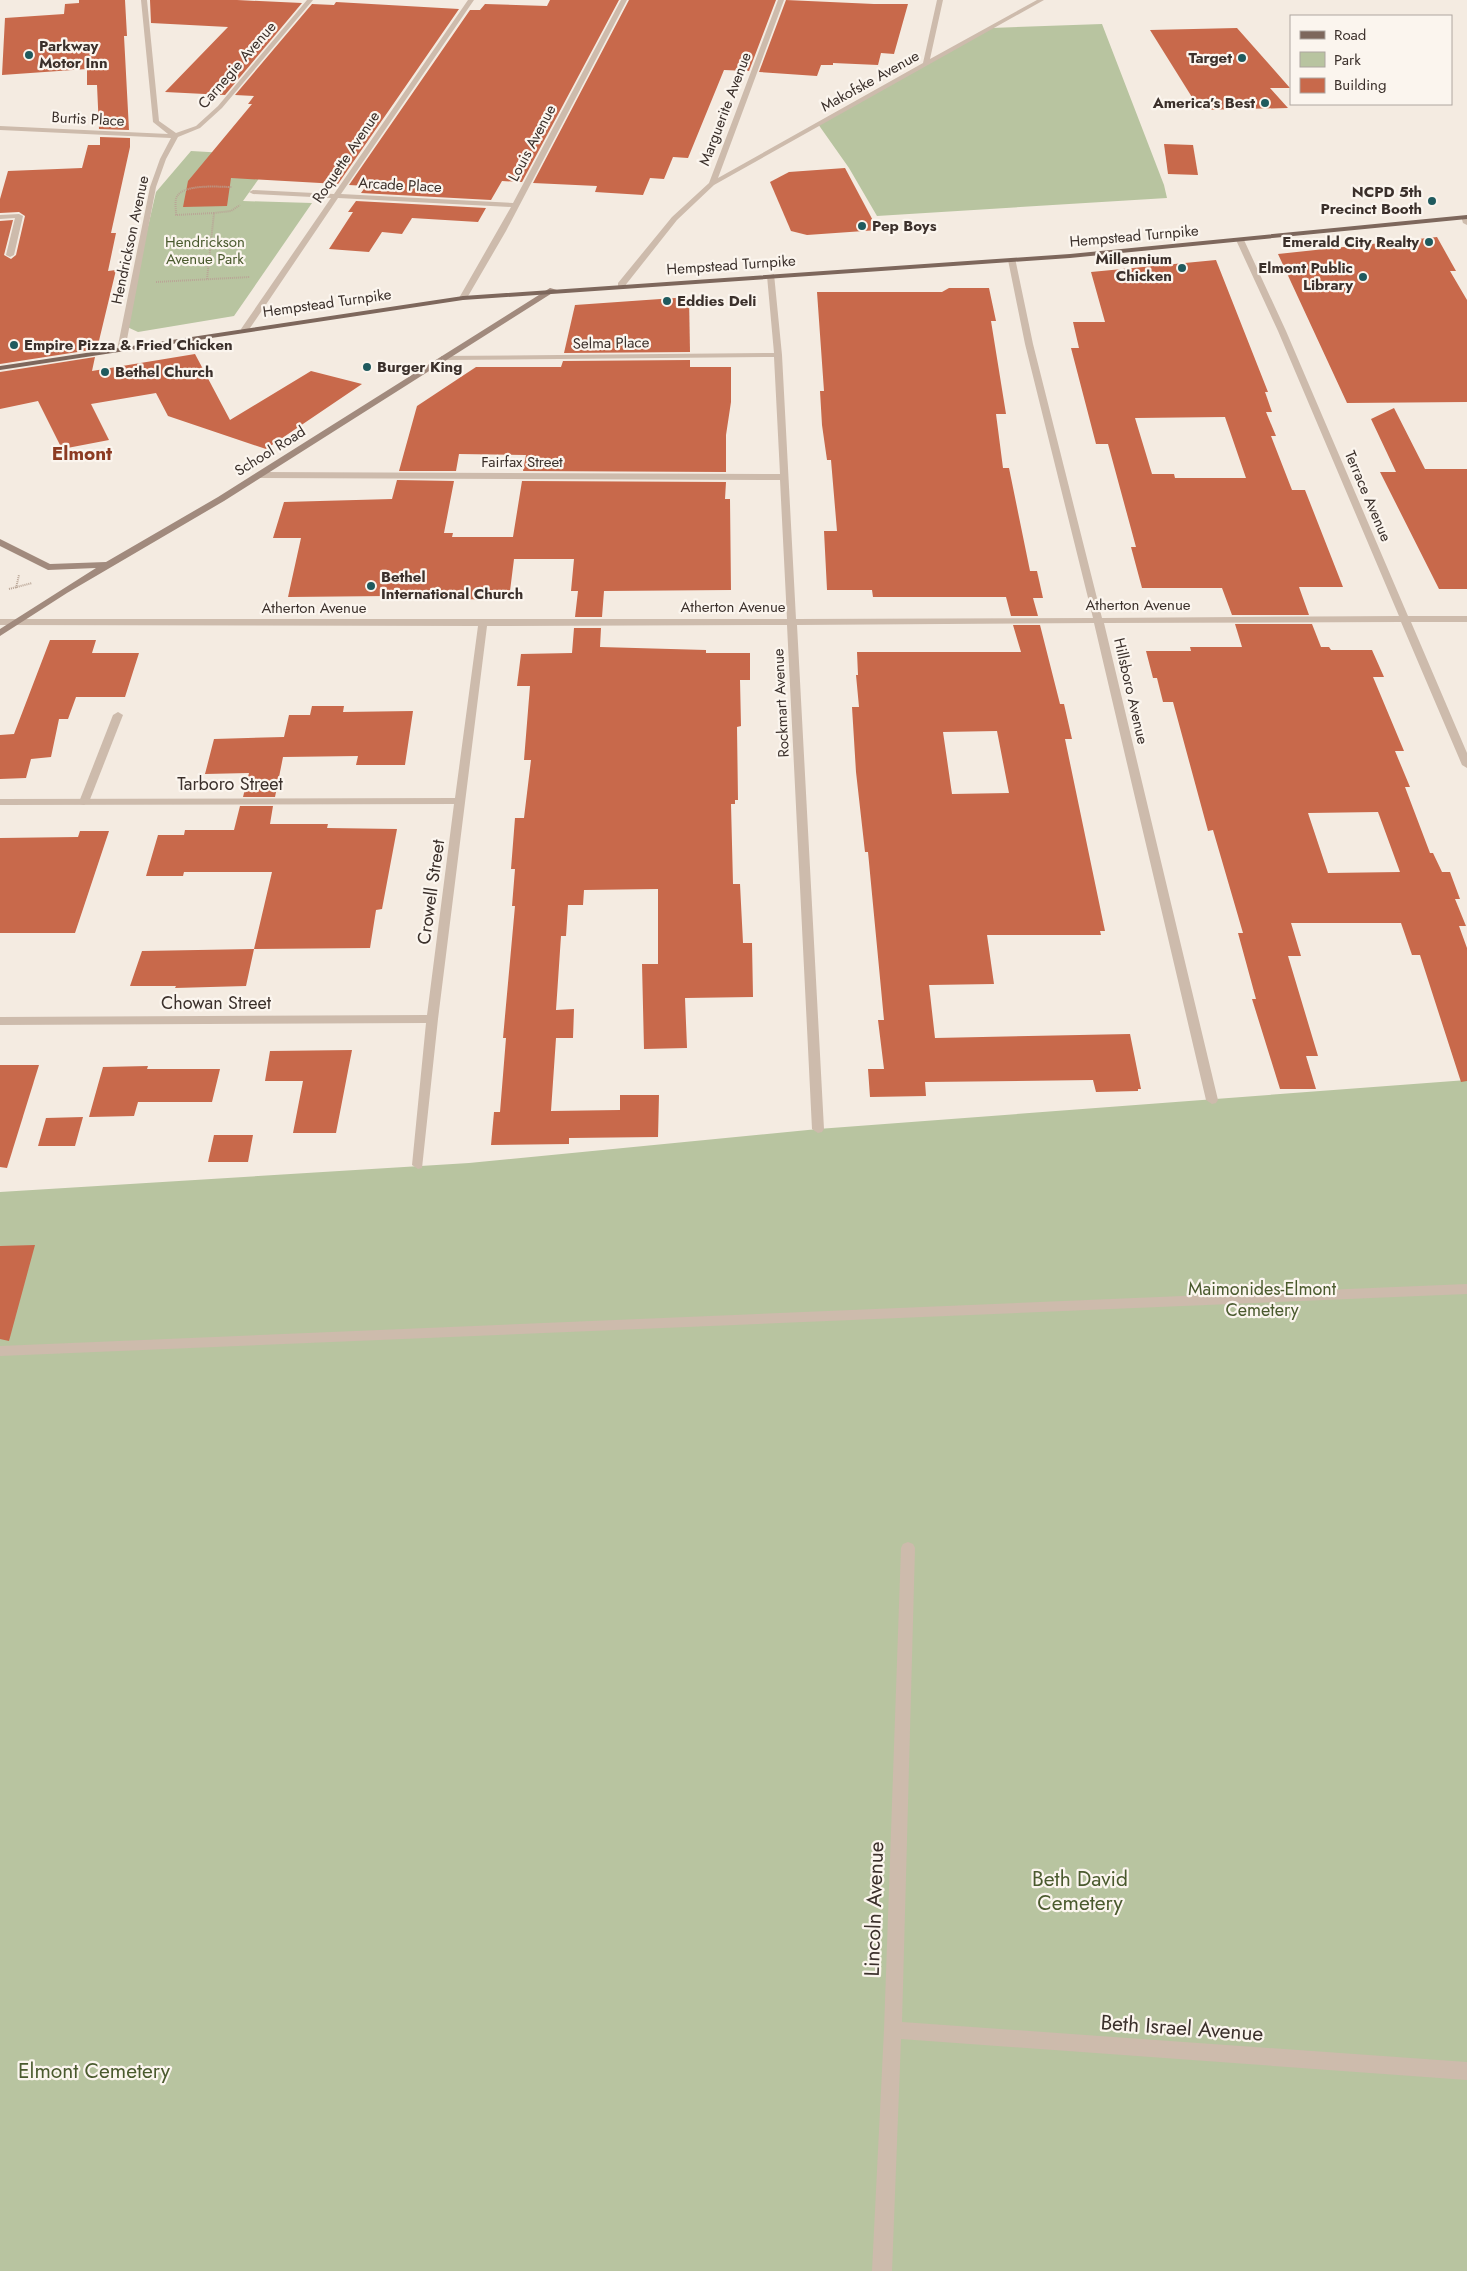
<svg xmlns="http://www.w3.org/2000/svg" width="1467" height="2271" font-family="Jost,sans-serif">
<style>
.green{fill:#b8c4a0}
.building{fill:#c8694b;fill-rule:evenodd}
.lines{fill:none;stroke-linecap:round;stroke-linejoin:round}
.path{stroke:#b9a596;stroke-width:2;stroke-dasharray:1 1;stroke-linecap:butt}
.service{fill:#cdbbac;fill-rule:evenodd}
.minor{fill:#cdbbac;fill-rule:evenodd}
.secondary{fill:#a18a7d;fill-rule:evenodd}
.primary{fill:#7d675c;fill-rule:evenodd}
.poi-dot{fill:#1f5a5e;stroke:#fbf5ee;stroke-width:2}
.labels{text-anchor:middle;stroke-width:4.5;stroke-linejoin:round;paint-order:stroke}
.far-poi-label{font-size:15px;font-weight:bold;fill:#3b302b;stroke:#fbf5ee;text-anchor:start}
.far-street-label{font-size:15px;fill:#3b302b;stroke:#fbf5ee}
.far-park-label{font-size:15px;fill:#4a5a2e;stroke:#fbf5ee}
.street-label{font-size:18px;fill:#3b302b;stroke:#fbf5ee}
.park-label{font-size:18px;fill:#4a5a2e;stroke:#fbf5ee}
.far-district-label{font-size:19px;font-weight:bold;fill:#8c3b22;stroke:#fbf5ee}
.near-park-label{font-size:21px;fill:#4a5a2e;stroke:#fbf5ee}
.near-street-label{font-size:21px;fill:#3b302b;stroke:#fbf5ee}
</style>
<rect width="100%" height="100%" fill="#f4ebe1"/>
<!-- green -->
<g class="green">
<path d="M 1102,24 L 1164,185 L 1167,198 L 877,216 L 849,168 L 818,124 L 991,28 Z"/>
<path d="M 191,151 L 275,156 L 243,201 L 312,203 L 234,316 L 138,332 L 125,326 L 156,192 Z"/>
<path d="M 1467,1080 L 1467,2271 L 0,2271 L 0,1192 L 469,1163 L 818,1129 Z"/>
</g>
<!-- building -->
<g class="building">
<path d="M 79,0 L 125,0 L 127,36 L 124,36 L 129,130 L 99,129 L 97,85 L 87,85 L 87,69 L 2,75 L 5,18 L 64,14 L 65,4 L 79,3 Z"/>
<path d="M 150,0 L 237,0 L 302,3 L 225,95 L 165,92 L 228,27 L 151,23 Z"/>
<path d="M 550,0 L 619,0 L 522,182 L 502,181 L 491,200 L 361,193 L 366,186 L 349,185 L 470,10 L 480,10 L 485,4 L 547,6 Z"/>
<path d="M 629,0 L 776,0 L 749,71 L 724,70 L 688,158 L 673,157 L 664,179 L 650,178 L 643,195 L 595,192 L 597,186 L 533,183 Z"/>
<path d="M 786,0 L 874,4 L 908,4 L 894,54 L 881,53 L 878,65 L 833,63 L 833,65 L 821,65 L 817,76 L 759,72 Z"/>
<path d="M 336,2 L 459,9 L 338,184 L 231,178 L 227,206 L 183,207 L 188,181 L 252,104 L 248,104 L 254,96 L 235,95 L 312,4 L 334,5 Z"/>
<path d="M 1237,28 L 1290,88 L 1270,88 L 1288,108 L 1200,110 L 1150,30 Z"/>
<path d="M 100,137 L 130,138 L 130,147 L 111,233 L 116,233 L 108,271 L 116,270 L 97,349 L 0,364 L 0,221 L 13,220 L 4,255 L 11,259 L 16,255 L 25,216 L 19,212 L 0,213 L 0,199 L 8,171 L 82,168 L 88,145 L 100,145 Z"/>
<path d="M 1164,144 L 1193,145 L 1198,175 L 1168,174 Z"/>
<path d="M 845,168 L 878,230 L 807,235 L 791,231 L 770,182 L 789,172 Z"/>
<path d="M 356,201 L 486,208 L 478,222 L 412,218 L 402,234 L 382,232 L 369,252 L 329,249 L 353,212 L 348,212 Z"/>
<path d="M 1437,237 L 1456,271 L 1450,271 L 1467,300 L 1467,402 L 1347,403 L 1278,254 Z"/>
<path d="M 1216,260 L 1268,392 L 1265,392 L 1272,412 L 1266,412 L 1276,436 L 1271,436 L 1292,490 L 1305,490 L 1343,587 L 1299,587 L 1309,615 L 1232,615 L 1222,588 L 1142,588 L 1131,547 L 1136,547 L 1108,444 L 1096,444 L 1089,417 L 1071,348 L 1079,348 L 1073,322 L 1105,322 L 1091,272 ZM 1225,417 L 1246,478 L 1175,478 L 1174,474 L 1152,474 L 1135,418 Z"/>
<path d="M 949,288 L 989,288 L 996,321 L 991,321 L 1006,414 L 996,414 L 1003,468 L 1009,468 L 1030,571 L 1037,571 L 1043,598 L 1033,598 L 1038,616 L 1011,616 L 1006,597 L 873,597 L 872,590 L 827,590 L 824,531 L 837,531 L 831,460 L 827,460 L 822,425 L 820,391 L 824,391 L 817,292 L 942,292 Z"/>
<path d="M 689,297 L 690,352 L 564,353 L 575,305 Z"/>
<path d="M 195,354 L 230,420 L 311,371 L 362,384 L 266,449 L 168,416 L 156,393 L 91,404 L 109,440 L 62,449 L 38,401 L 0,409 L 0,372 L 95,357 L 92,371 Z"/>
<path d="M 690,360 L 690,367 L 731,367 L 731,402 L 726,435 L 726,472 L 523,471 L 526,455 L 459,454 L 456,471 L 399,471 L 417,406 L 476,367 L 561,367 L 563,361 Z"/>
<path d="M 1394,408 L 1425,469 L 1467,469 L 1467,589 L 1439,589 L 1380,472 L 1396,472 L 1371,419 Z"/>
<path d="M 397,480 L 454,481 L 444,533 L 453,533 L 452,537 L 513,537 L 522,481 L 726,482 L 725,499 L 730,499 L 731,590 L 604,591 L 602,617 L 575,617 L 578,591 L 571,591 L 574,559 L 514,559 L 509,599 L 387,600 L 387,596 L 288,597 L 301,538 L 273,538 L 284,502 L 392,499 Z"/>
<path d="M 1235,624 L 1312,624 L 1321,647 L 1329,647 L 1331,650 L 1372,650 L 1384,677 L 1373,677 L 1404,751 L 1395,751 L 1410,787 L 1405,787 L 1430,853 L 1433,853 L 1442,872 L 1450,872 L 1460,899 L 1455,899 L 1466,926 L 1459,926 L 1467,948 L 1467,1081 L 1461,1082 L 1420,955 L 1412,955 L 1401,923 L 1291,923 L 1301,956 L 1288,956 L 1318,1056 L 1306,1056 L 1316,1089 L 1280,1089 L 1252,999 L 1256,999 L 1238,933 L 1243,933 L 1213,830 L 1208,831 L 1173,702 L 1163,702 L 1157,678 L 1153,678 L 1146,651 L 1191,651 L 1190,647 L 1242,647 ZM 1378,812 L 1400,872 L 1328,873 L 1308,813 Z"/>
<path d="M 1013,625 L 1040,625 L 1060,704 L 1064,704 L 1072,739 L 1065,739 L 1105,931 L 1100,931 L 1101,935 L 987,935 L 994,984 L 929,985 L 935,1038 L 1130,1034 L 1141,1089 L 1138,1089 L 1138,1091 L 1096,1092 L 1093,1080 L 925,1082 L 926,1096 L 870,1097 L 868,1069 L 884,1069 L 878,1020 L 884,1020 L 868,852 L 865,852 L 856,772 L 852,707 L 859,707 L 856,675 L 858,675 L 857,652 L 1021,652 ZM 997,731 L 1009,793 L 952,794 L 943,732 Z"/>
<path d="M 574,628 L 601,628 L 600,647 L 706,650 L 706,653 L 750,653 L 750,680 L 740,680 L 741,726 L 737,727 L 738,800 L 735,800 L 735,804 L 731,804 L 733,884 L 740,884 L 743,943 L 752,943 L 753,997 L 685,998 L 687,1048 L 644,1049 L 642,964 L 658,964 L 658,889 L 584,890 L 583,905 L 568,905 L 566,936 L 561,936 L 556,1010 L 574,1009 L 573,1038 L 556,1038 L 551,1111 L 620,1110 L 620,1095 L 659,1095 L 658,1137 L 569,1138 L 569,1144 L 491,1145 L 494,1112 L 500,1112 L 506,1038 L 503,1038 L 515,906 L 512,906 L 515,869 L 511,869 L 515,818 L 524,818 L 531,760 L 524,760 L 530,686 L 517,686 L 521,654 L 572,653 Z"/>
<path d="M 50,640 L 96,640 L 92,653 L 139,653 L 125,697 L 76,697 L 68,719 L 59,719 L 51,757 L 31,759 L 26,778 L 0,779 L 0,735 L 14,734 Z"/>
<path d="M 312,706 L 344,706 L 343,712 L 413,711 L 405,765 L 356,765 L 358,756 L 283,757 L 275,797 L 243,797 L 249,773 L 205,774 L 214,739 L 284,737 L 289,715 L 310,715 Z"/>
<path d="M 240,806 L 273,806 L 270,824 L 328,824 L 327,828 L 397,829 L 382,909 L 376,910 L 370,948 L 254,949 L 272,872 L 184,872 L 183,876 L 146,876 L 158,835 L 184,835 L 185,830 L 234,830 Z"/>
<path d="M 80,831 L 109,831 L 75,933 L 0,933 L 0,838 L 78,837 Z"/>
<path d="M 254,949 L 246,986 L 175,988 L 176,986 L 130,986 L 142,951 Z"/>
<path d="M 352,1050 L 336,1133 L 293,1133 L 303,1081 L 265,1081 L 270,1051 Z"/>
<path d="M 0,1065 L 39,1065 L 7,1168 L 0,1167 Z"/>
<path d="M 148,1066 L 147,1069 L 220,1069 L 212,1102 L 138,1102 L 134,1116 L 89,1117 L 103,1067 Z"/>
<path d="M 83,1117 L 75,1146 L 38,1146 L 46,1118 Z"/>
<path d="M 214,1135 L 253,1135 L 248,1162 L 208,1162 Z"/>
<path d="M 35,1245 L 9,1341 L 0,1339 L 0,1246 Z"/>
</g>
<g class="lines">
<!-- path -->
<g class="path">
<path d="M 214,213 L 176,215 C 176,210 175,203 176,199 C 180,183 219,187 232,187"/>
<path d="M 207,279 L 214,213 L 231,211 L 240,205"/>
<path d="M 156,282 L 250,277"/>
<path d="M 16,588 L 19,575"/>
<path d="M 9,589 L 32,583"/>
</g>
<!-- service -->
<g class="service">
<path d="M 19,214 L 23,216 L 14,255 L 10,257 L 6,255 L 15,218 L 0,219 L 0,215 Z"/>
<path d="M 118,712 L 123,715 L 89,802 L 84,805 L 80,804 L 79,802 L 113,715 Z"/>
<path d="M 1467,1284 L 1467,1294 L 0,1356 L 0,1346 Z"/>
<path d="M 908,1542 L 913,1544 L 915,1548 L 902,2022 L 1467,2062 L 1467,2080 L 901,2039 L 892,2271 L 872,2271 L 884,2030 L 901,1548 L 903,1544 Z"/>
</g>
<!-- minor -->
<g class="minor">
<path d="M 141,0 L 147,0 L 159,121 L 176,133 L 196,126 L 218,106 L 307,0 L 313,0 L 222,108 L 200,128 L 178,137 L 166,159 L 156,187 L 125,350 L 121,352 L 117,350 L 150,187 L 160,159 L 171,138 L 0,130 L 0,126 L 168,134 L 153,122 Z"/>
<path d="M 468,0 L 474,0 L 341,194 L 513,203 L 621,0 L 627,0 L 506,231 L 467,298 L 463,300 L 459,298 L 511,207 L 338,198 L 248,331 L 242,331 L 241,329 L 331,198 L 253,194 L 249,192 L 253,190 L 334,194 Z"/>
<path d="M 778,0 L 784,0 L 718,178 L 923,63 L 937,0 L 943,0 L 930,59 L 1037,0 L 1044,0 L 714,185 L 677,220 L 624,287 L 618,287 L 618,283 L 672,217 L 709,183 Z"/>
<path d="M 1461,216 L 1467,217 L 1467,225 L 1463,223 Z"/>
<path d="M 1237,238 L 1244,240 L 1286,331 L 1408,616 L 1467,616 L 1467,622 L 1411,622 L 1467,753 L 1467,768 L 1462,765 L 1401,622 L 1104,623 L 1218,1100 L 1216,1103 L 1212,1104 L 1206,1100 L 1094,623 L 797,625 L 824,1129 L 822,1132 L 818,1133 L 812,1129 L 787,625 L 487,626 L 438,1019 L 422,1168 L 418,1169 L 412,1165 L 426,1023 L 0,1025 L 0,1017 L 427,1015 L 454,804 L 0,805 L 0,799 L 455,798 L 478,626 L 0,625 L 0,619 L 787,619 L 780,480 L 260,478 L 256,475 L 260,472 L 780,474 L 774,357 L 444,360 L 441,360 L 441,356 L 774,353 L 767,276 L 774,274 L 782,355 L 796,619 L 1093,618 L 1025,344 L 1008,260 L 1015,258 L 1033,344 L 1102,618 L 1399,616 L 1278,331 L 1236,240 Z"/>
</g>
<!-- secondary -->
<path class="secondary" d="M 550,288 L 557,290 L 224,501 L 67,593 L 0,636 L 0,629 L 96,568 L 48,570 L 0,546 L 0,539 L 50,564 L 106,562 L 218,497 Z"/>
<!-- primary -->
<path class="primary" d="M 1467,215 L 1467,219 L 1070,258 L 463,300 L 0,370 L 0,366 L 463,296 L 1070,254 Z"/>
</g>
<!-- markers -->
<g class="poi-dot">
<circle cx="29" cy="55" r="5"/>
<circle cx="1242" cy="58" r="5"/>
<circle cx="1265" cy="103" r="5"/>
<circle cx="1432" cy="201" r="5"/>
<circle cx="862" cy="226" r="5"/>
<circle cx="1429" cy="242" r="5"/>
<circle cx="1182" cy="268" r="5"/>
<circle cx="1363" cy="277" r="5"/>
<circle cx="667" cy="301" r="5"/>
<circle cx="14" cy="345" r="5"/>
<circle cx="367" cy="367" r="5"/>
<circle cx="105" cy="372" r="5"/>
<circle cx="371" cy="586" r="5"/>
</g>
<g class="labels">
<!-- far-poi labels -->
<g class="far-poi-label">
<text x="39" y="51">Parkway<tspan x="39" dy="17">Motor Inn</tspan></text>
<text x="1232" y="63" text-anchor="end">Target</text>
<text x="1255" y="108" text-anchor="end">America’s Best</text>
<text x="1422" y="197" text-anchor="end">NCPD 5th<tspan x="1422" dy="17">Precinct Booth</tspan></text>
<text x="872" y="231">Pep Boys</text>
<text x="1419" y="247" text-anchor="end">Emerald City Realty</text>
<text x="1172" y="264" text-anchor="end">Millennium<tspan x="1172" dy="17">Chicken</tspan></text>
<text x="1353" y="273" text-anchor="end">Elmont Public<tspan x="1353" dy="17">Library</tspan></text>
<text x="677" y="306">Eddies Deli</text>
<text x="24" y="350">Empire Pizza &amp; Fried Chicken</text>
<text x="377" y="372">Burger King</text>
<text x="115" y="377">Bethel Church</text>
<text x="381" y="582">Bethel<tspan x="381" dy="17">International Church</tspan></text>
</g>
<!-- far-street labels -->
<g class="far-street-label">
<text transform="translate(237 65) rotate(-49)" y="5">Carnegie Avenue</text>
<text transform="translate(870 81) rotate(-29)" y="5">Makofske Avenue</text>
<text transform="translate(725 109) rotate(-69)" y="5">Marguerite Avenue</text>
<text transform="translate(88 119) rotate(3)" y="5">Burtis Place</text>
<text transform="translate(532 143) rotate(-62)" y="5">Louis Avenue</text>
<text transform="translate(346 157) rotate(-56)" y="5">Roquette Avenue</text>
<text transform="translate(400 185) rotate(3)" y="5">Arcade Place</text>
<text transform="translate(1134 236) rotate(-5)" y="5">Hempstead Turnpike</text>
<text transform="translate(130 240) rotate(-78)" y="5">Hendrickson Avenue</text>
<text transform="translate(731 265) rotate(-4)" y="5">Hempstead Turnpike</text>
<text transform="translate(327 303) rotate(-8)" y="5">Hempstead Turnpike</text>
<text transform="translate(611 343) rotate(-1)" y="5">Selma Place</text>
<text transform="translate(270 451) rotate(-32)" y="5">School Road</text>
<text x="522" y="467">Fairfax Street</text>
<text transform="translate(1368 496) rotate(67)" y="5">Terrace Avenue</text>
<text x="1138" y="610">Atherton Avenue</text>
<text x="733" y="612">Atherton Avenue</text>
<text x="314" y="613">Atherton Avenue</text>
<text transform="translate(1131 691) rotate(77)" y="5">Hillsboro Avenue</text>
<text transform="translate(781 703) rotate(-93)" y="5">Rockmart Avenue</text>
</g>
<!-- far-park labels -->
<g class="far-park-label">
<text x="205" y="247">Hendrickson<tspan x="205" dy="17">Avenue Park</tspan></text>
</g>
<!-- street labels -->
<g class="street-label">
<text x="230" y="790">Tarboro Street</text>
<text transform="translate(431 892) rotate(-82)" y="6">Crowell Street</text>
<text x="216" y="1009">Chowan Street</text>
</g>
<!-- park labels -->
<g class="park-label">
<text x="1262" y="1295">Maimonides-Elmont<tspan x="1262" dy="21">Cemetery</tspan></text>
</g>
<!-- far-district labels -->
<g class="far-district-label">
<text x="82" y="460">Elmont</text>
</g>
<!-- near-park labels -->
<g class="near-park-label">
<text x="1080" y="1886">Beth David<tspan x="1080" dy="24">Cemetery</tspan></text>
<text x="94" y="2078">Elmont Cemetery</text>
</g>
<!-- near-street labels -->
<g class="near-street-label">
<text transform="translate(874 1909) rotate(-88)" y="7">Lincoln Avenue</text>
<text transform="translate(1182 2028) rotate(4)" y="7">Beth Israel Avenue</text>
</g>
</g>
<!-- legend -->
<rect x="1290" y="15" width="162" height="90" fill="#fbf5ee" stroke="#aea6a0"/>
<rect x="1300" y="31" width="25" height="8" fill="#7d675c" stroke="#aea6a0"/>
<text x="1334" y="40" font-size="15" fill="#3b302b">Road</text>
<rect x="1300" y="52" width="25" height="15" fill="#b8c4a0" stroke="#aea6a0"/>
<text x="1334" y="65" font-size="15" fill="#3b302b">Park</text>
<rect x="1300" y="78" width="25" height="15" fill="#c8694b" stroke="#aea6a0"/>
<text x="1334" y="90" font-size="15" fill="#3b302b">Building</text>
</svg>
